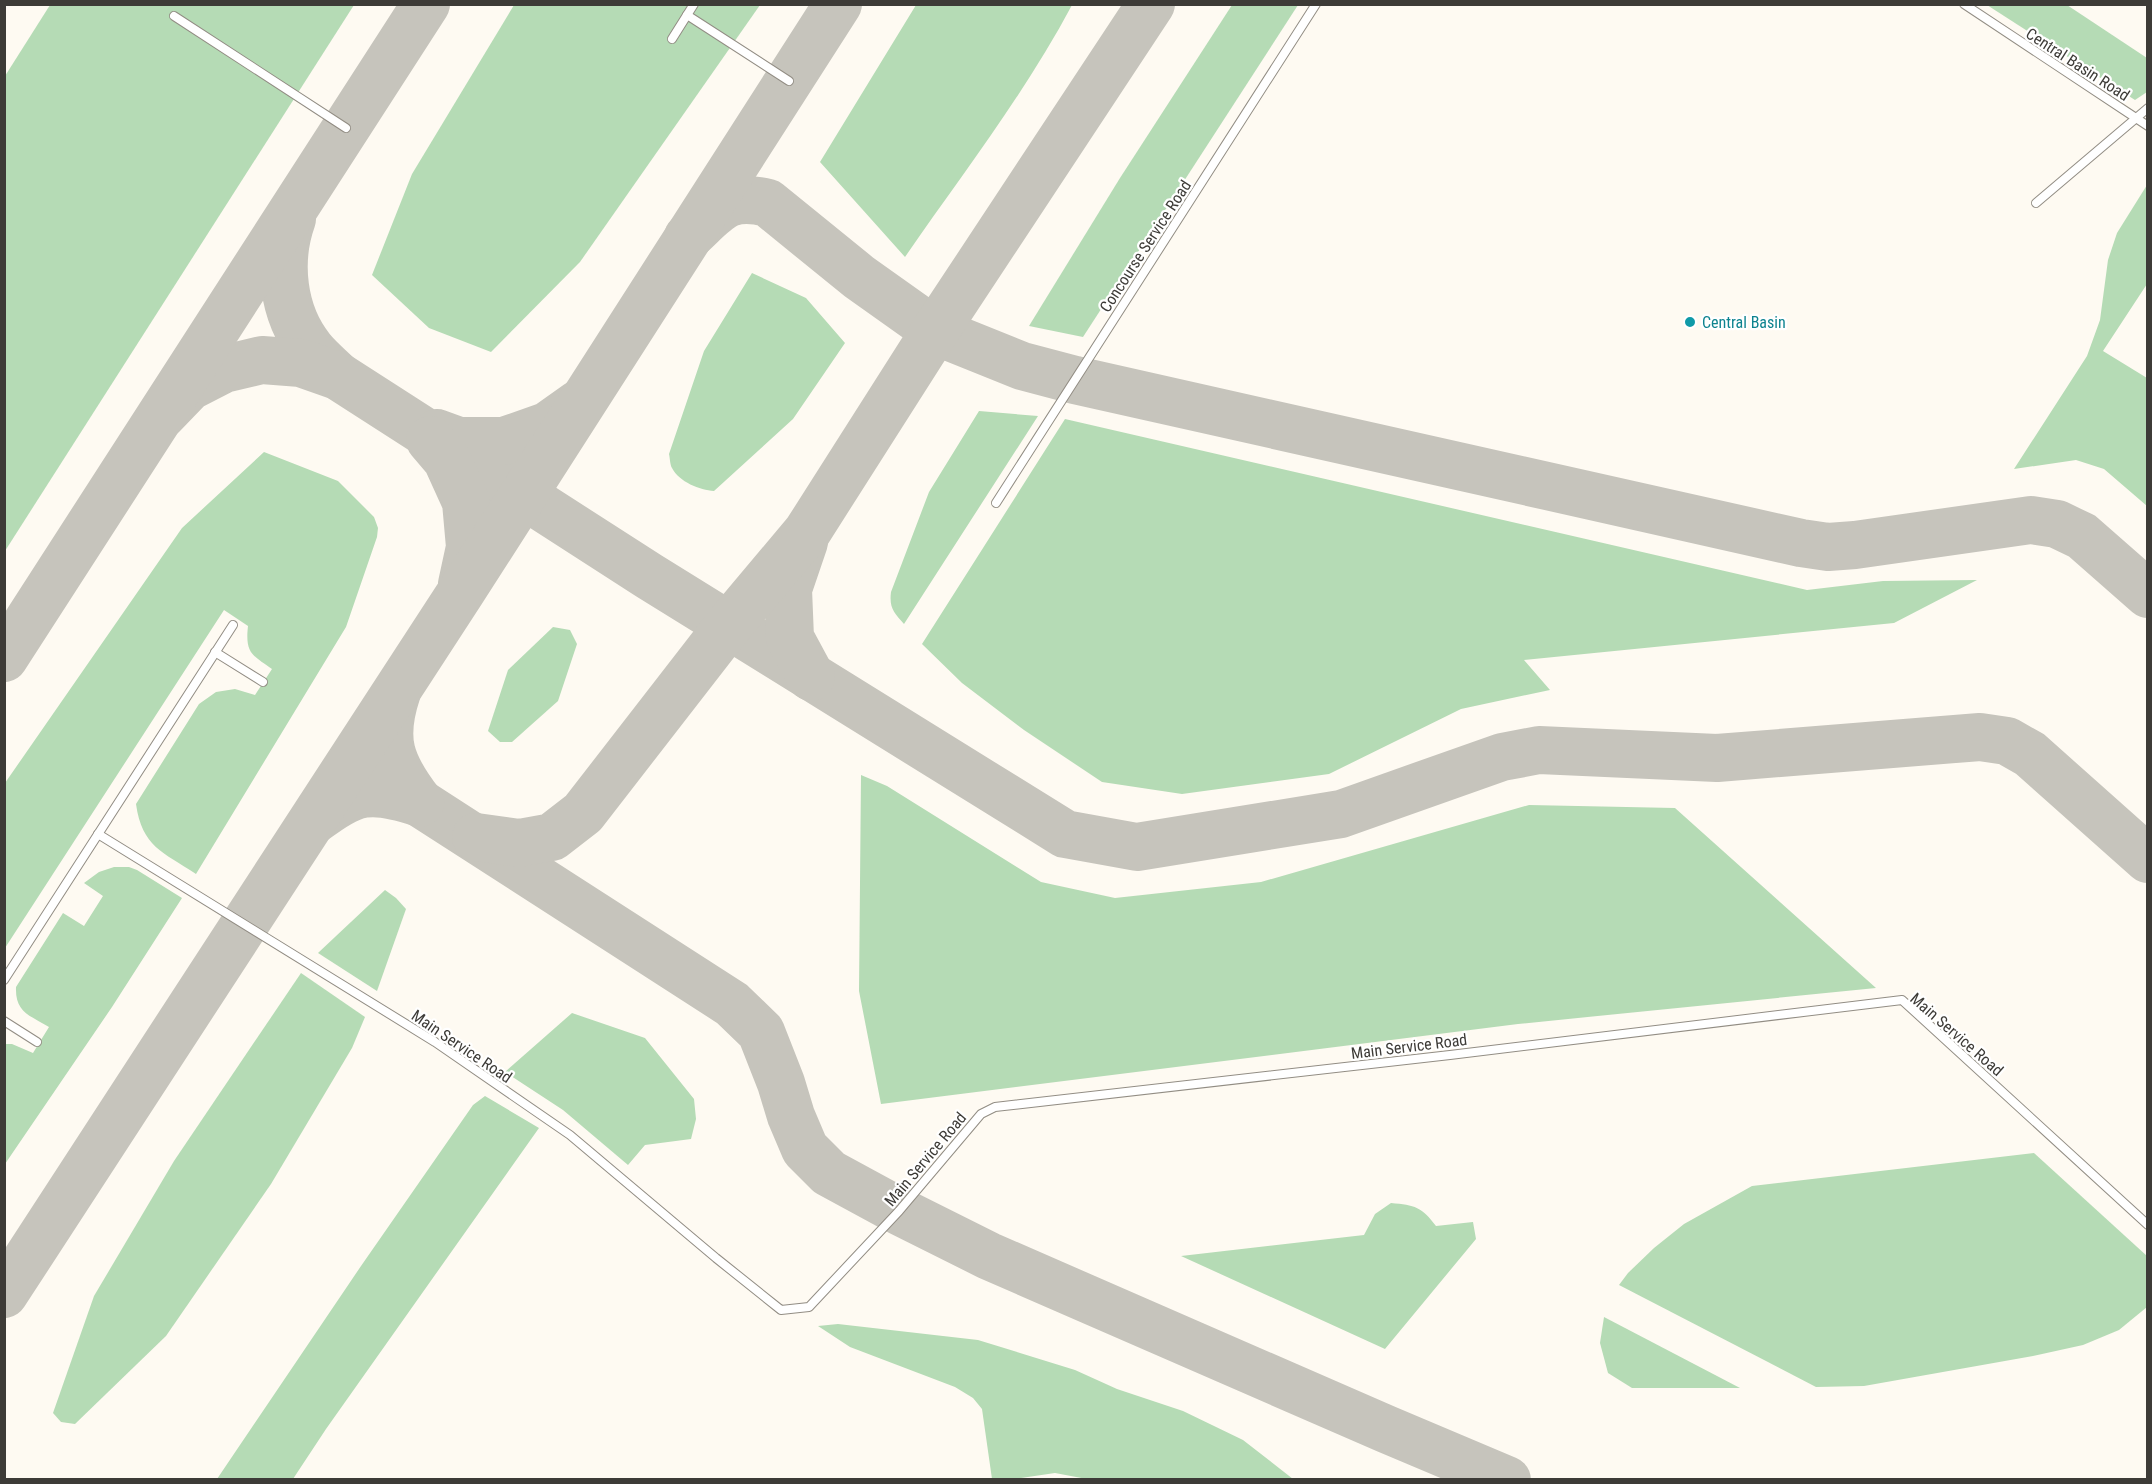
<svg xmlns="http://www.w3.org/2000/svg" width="2152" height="1484" font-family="'Roboto Condensed',sans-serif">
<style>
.green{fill:#b5dbb5}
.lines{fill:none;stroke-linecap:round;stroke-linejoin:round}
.taxiway{stroke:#c6c4bc;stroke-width:48}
.lane-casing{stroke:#928d84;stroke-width:10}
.lane{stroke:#fff;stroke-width:8}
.culture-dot{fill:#0f9aa8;stroke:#fff;stroke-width:2}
.labels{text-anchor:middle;stroke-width:4.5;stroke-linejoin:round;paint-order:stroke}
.street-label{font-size:16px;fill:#3d3b37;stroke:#fff}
.culture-label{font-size:16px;fill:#0d838f;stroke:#fff;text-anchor:start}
</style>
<rect width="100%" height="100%" fill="#fefaf2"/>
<!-- green -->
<g class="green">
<path d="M 50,5 L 354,5 L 5,551 L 5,76 Z"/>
<path d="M 514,5 L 760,5 L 580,262 L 491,352 L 429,328 L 372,275 L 412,174 Z"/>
<path d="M 916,5 L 1072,5 C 1026,92 961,176 905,257 L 820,162 Z"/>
<path d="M 1232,5 L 1298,5 L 1083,337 L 1029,326 L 1120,178 Z"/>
<path d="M 1987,5 L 2067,5 L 2147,58 L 2147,92 L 2135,100 Z"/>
<path d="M 2147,185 L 2147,284 L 2103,351 L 2147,378 L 2147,506 L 2104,469 L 2076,460 L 2014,469 L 2087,356 L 2100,320 L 2108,260 L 2117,233 Z"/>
<path d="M 752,273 L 806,298 L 845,343 L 793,419 L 714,491 C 700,490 679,482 672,468 C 670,465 670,458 669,454 L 704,351 Z"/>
<path d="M 979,411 L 1038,416 L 904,624 C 894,613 889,608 891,592 L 929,492 Z"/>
<path d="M 1065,419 L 1807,590 L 1883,581 L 1977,580 L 1894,623 L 1524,660 L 1550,690 L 1461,709 L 1329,774 L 1182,794 L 1102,782 L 1024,730 L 962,683 L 922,644 Z"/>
<path d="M 264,452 L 338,481 L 374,517 L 378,528 L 377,537 L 346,627 L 196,874 C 163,852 142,847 136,804 L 199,704 L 216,692 L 235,689 L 255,695 L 272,669 C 252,655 245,653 248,626 L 224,610 L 5,948 L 5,783 L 182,528 Z"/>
<path d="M 553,627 L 570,630 L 577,644 L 558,701 L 512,742 L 500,742 L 488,731 L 508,670 Z"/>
<path d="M 861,775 L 887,786 L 1041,882 L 1115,898 L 1261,882 L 1529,805 L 1675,808 L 1876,988 L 1518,1024 L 881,1104 L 859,991 Z"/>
<path d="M 114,867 L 129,867 L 137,870 L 182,898 L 112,1007 L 5,1164 L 5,1044 L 12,1044 L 33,1053 L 49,1027 C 29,1015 15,1012 16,987 L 63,913 L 84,926 L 103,896 L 84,883 L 99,872 Z"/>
<path d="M 385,890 L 396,898 L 406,909 L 377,991 L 318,953 Z"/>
<path d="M 301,973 L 365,1017 L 352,1048 L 271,1184 L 166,1336 L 75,1424 L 61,1422 L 53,1413 L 94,1296 L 174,1161 Z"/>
<path d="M 572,1013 L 645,1038 L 694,1099 L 696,1119 L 691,1139 L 645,1145 L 628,1165 L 563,1110 L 505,1072 Z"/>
<path d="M 485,1096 L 539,1128 L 326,1429 L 293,1479 L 217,1479 L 361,1266 L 473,1105 Z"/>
<path d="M 2034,1153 L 2147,1256 L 2147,1307 L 2119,1330 L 2083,1345 L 2033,1356 L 1864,1386 L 1816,1387 L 1619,1285 L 1628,1273 L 1654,1248 L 1684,1224 L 1752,1186 Z"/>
<path d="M 1391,1203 C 1415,1205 1422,1207 1436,1226 L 1473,1222 L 1476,1239 L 1385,1349 L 1181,1256 L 1364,1235 L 1375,1214 Z"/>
<path d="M 1604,1317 L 1740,1388 L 1632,1388 L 1608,1373 L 1600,1343 Z"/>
<path d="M 838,1324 L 978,1340 L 1075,1370 L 1117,1389 L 1183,1411 L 1243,1440 L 1293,1479 L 1092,1480 L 1055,1473 L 1015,1479 L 992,1479 L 982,1409 L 973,1398 L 955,1387 L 850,1347 L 818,1326 Z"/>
</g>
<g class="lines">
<!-- taxiway -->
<g class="taxiway">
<path d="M 292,219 C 277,261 282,313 311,349 C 319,359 329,367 338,376"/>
<path d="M 688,237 C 717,211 726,192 768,203 L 859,277 L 935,331 L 1022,366 L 1075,380 L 1801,543 L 1828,547 L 1855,545 L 2031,520 L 2057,524 L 2082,536 L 2148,594"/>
<path d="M 162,415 L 189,387 L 224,369 L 262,360 L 301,363 L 338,376 L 649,576 L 1065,834 L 1137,847 L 1341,814 L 1502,757 L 1539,750 L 1717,758 L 1980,737 L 2007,741 L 2030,754 L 2148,859"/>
<path d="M 437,433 L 459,441 L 504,441 L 547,426 L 578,404"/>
<path d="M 430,440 L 447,460 L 466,502 L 470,547 L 462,584"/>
<path d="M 804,542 L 788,589 L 790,638 L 811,677"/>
<path d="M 4,658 L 426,4"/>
<path d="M 420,803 L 732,1004 L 761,1032 L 781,1083 L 791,1116 L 805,1149 L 829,1173 L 899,1211 L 989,1256 L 1386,1429 L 1507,1480"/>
<path d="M 313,821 C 355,790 369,786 420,803 C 390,764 381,740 397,692"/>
<path d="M 476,837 L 519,843 L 552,837 L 583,813 L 728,626 L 807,532 L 935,331 L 1151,4"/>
<path d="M 4,1294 L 461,592 L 838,4"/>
</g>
<!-- lane casing -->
<g class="lane-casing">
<g id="lane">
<path d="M 1964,4 L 2148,126"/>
<path d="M 687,15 L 789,81"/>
<path d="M 174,16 L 346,128"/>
<path d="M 672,39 L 694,4"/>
<path d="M 2036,203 L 2148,108"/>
<path d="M 996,503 L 1316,4"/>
<path d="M 215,652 L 263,682"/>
<path d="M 98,834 L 435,1042 L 570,1135 L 716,1258 L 781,1310 L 809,1307 L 899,1211 L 981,1114 L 995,1107 L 1450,1055 L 1902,1000 L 2148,1225"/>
<path d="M 4,980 L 233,625"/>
<path d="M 4,1021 L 37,1042"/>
</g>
</g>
<!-- lane -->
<use href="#lane" class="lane"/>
</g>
<!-- markers -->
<circle class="culture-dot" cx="1690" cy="322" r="6"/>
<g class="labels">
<!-- street labels -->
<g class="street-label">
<text transform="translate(2078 64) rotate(33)" y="6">Central Basin Road</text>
<text transform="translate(1145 246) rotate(-57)" y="6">Concourse Service Road</text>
<text transform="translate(1957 1034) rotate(41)" y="6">Main Service Road</text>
<text transform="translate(462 1046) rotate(34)" y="6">Main Service Road</text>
<text transform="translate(1409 1046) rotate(-7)" y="6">Main Service Road</text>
<text transform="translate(925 1159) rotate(-50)" y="6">Main Service Road</text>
</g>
<!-- culture labels -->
<g class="culture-label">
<text x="1702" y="328">Central Basin</text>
</g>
</g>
<!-- border -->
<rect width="2152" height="1484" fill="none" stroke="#3d3b37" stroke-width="12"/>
</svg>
